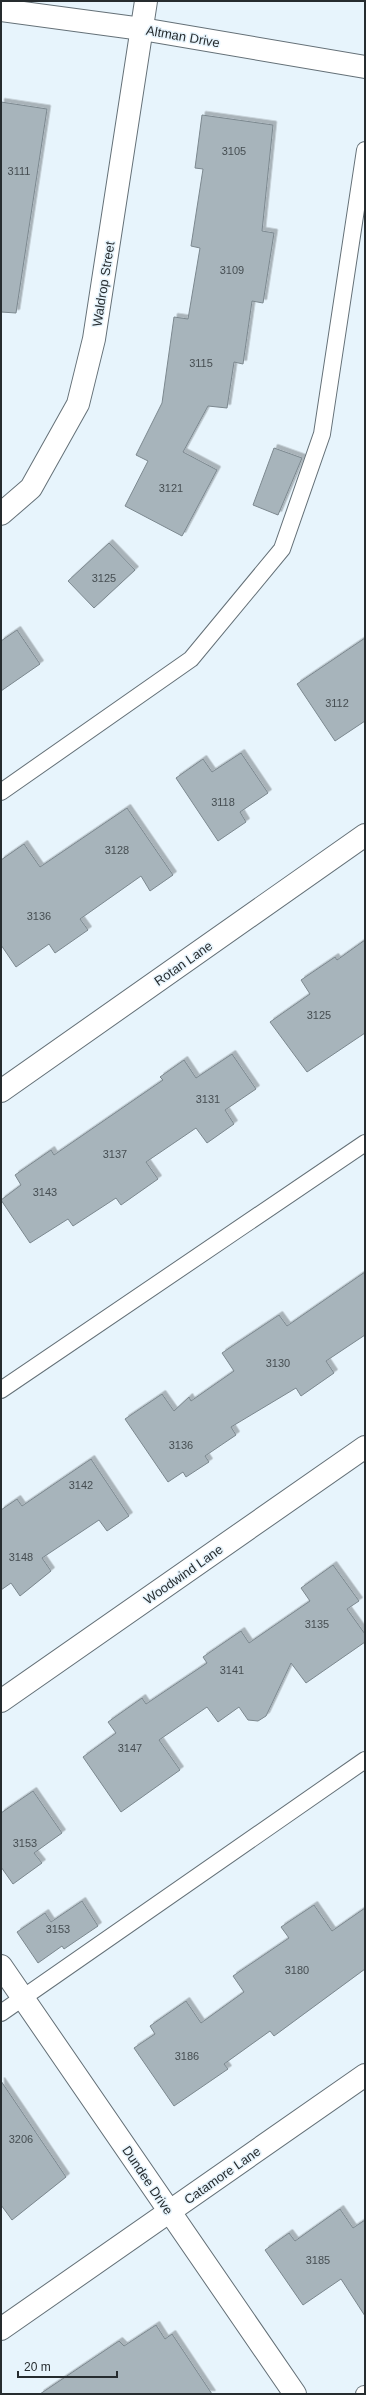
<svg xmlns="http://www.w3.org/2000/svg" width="366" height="2395" font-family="Helvetica,sans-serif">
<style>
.building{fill:#a7b4bb;stroke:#7c888f;filter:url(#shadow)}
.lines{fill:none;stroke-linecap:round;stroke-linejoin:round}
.lane-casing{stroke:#647077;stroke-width:18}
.street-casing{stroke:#647077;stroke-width:24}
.lane{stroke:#fff;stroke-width:16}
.street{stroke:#fff;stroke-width:22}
.labels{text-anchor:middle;stroke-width:3;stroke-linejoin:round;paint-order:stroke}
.number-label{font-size:11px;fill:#464e52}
.street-label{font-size:13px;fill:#262c2f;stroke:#e7f4fc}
</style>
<defs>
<filter id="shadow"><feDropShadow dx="3.5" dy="-3.5" stdDeviation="0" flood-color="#0004"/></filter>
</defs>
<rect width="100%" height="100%" fill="#e7f4fc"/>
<!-- building -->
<g class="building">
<path d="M 1,102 L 47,109 L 16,313 L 1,312 Z"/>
<path d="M 202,115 L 273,125 L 262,231 L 274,233 L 263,303 L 252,301 L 243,364 L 234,362 L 227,408 L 208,406 L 183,452 L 217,470 L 182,536 L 125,506 L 148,461 L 136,455 L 162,403 L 174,317 L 188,319 L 200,248 L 191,246 L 203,169 L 195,168 Z"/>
<path d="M 274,448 L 302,458 L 278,515 L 253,505 Z"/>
<path d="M 109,543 L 135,570 L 94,608 L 68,581 Z"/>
<path d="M 17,630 L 40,664 L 1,691 L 1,641 Z"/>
<path d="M 365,638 L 365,721 L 335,741 L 297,684 Z"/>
<path d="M 241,753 L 268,793 L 240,812 L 246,822 L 218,841 L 176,778 L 203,759 L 212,772 Z"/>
<path d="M 127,808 L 173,875 L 150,891 L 141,876 L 80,919 L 88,930 L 55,953 L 49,944 L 16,967 L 1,945 L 1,860 L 24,844 L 40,867 Z"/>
<path d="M 365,940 L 365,1033 L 307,1072 L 270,1022 L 310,994 L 301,980 L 335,957 L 337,960 Z"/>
<path d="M 232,1054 L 256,1089 L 225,1110 L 234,1124 L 207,1143 L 196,1128 L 146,1162 L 158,1179 L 121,1205 L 116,1198 L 73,1226 L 68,1219 L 30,1243 L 1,1200 L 21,1185 L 15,1175 L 51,1150 L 54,1155 L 163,1080 L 160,1077 L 184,1060 L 196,1078 Z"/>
<path d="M 365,1272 L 365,1335 L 326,1361 L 334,1373 L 301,1396 L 296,1388 L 231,1427 L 236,1435 L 205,1456 L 209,1462 L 186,1477 L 183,1472 L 168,1482 L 125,1419 L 162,1394 L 174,1411 L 189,1397 L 191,1401 L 234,1371 L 222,1353 L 279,1315 L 287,1326 Z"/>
<path d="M 91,1459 L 129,1516 L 107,1531 L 99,1520 L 42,1558 L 51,1571 L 20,1596 L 11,1583 L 1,1590 L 1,1510 L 17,1499 L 22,1506 Z"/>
<path d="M 333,1565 L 359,1601 L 347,1609 L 365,1634 L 365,1642 L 306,1683 L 291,1663 L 266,1716 L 258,1721 L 248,1720 L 239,1707 L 218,1722 L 207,1707 L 159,1740 L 180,1770 L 121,1812 L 83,1757 L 116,1733 L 108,1722 L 142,1698 L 146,1704 L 207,1663 L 203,1657 L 241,1631 L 249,1643 L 310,1601 L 301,1588 Z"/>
<path d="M 33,1791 L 62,1833 L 34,1853 L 42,1863 L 13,1884 L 1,1867 L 1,1813 Z"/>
<path d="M 82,1901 L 98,1926 L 64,1949 L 62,1946 L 38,1963 L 17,1932 L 45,1913 L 51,1922 Z"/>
<path d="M 314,1905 L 332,1931 L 365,1908 L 365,1969 L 274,2036 L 270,2031 L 224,2064 L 228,2069 L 174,2106 L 134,2048 L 155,2034 L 150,2026 L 186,2001 L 201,2023 L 244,1992 L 233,1976 L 289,1938 L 281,1927 Z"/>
<path d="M 1,2081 L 66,2177 L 12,2220 L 1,2205 Z"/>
<path d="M 340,2209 L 353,2228 L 365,2220 L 365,2316 L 341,2279 L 303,2305 L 265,2250 L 289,2233 L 295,2241 Z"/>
<path d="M 156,2325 L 165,2339 L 172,2334 L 212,2394 L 40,2394 L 119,2341 L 124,2346 Z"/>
</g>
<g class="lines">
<!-- lane casing -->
<g class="lane-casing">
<g id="lane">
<path d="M 1,792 L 191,659 L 282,549 L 322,434 L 365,150"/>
<path d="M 1,1390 L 365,1143"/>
<path d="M 1,2013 L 365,1760"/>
<path d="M 364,2394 L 365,2394"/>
</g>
</g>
<!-- street casing -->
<g class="street-casing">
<g id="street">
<path d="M 1,10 L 142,29 L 365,67"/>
<path d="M 1,514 L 31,488 L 78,404 L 94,339 L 146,1"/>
<path d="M 1,1091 L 365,835"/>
<path d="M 1,1701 L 365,1447"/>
<path d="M 1,1966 L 295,2394"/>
<path d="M 1,2329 L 365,2075"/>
</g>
</g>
<!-- lane -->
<use href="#lane" class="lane"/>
<!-- street -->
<use href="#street" class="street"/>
</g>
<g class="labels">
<!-- number labels -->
<g class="number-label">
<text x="234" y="155">3105</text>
<text x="19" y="175">3111</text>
<text x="232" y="274">3109</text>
<text x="201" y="367">3115</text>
<text x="171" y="492">3121</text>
<text x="104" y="582">3125</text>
<text x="337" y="707">3112</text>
<text x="223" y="806">3118</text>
<text x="117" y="854">3128</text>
<text x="39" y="920">3136</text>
<text x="319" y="1019">3125</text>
<text x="208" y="1103">3131</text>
<text x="115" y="1158">3137</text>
<text x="45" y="1196">3143</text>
<text x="278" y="1367">3130</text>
<text x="181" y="1449">3136</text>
<text x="81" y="1489">3142</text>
<text x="21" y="1561">3148</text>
<text x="317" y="1628">3135</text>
<text x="232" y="1674">3141</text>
<text x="130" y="1752">3147</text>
<text x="25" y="1847">3153</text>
<text x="58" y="1933">3153</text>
<text x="297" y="1974">3180</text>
<text x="187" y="2060">3186</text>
<text x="21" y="2143">3206</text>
<text x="318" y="2264">3185</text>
</g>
<!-- street labels -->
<g class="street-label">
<text transform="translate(183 36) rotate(10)" y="5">Altman Drive</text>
<text transform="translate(103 284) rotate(-81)" y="5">Waldrop Street</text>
<text transform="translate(183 963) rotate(-35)" y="5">Rotan Lane</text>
<text transform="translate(183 1574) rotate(-35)" y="5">Woodwind Lane</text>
<text transform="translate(222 2175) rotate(-35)" y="5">Catamore Lane</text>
<text transform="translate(148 2180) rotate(56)" y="5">Dundee Drive</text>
</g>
</g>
<!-- border -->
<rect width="366" height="2395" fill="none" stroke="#262c2f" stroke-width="4"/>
<!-- scale -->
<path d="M18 2371v6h99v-6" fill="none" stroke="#262c2f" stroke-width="2"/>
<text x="24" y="2371" font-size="12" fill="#262c2f" stroke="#e7f4fc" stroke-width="3" paint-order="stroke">20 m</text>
</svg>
